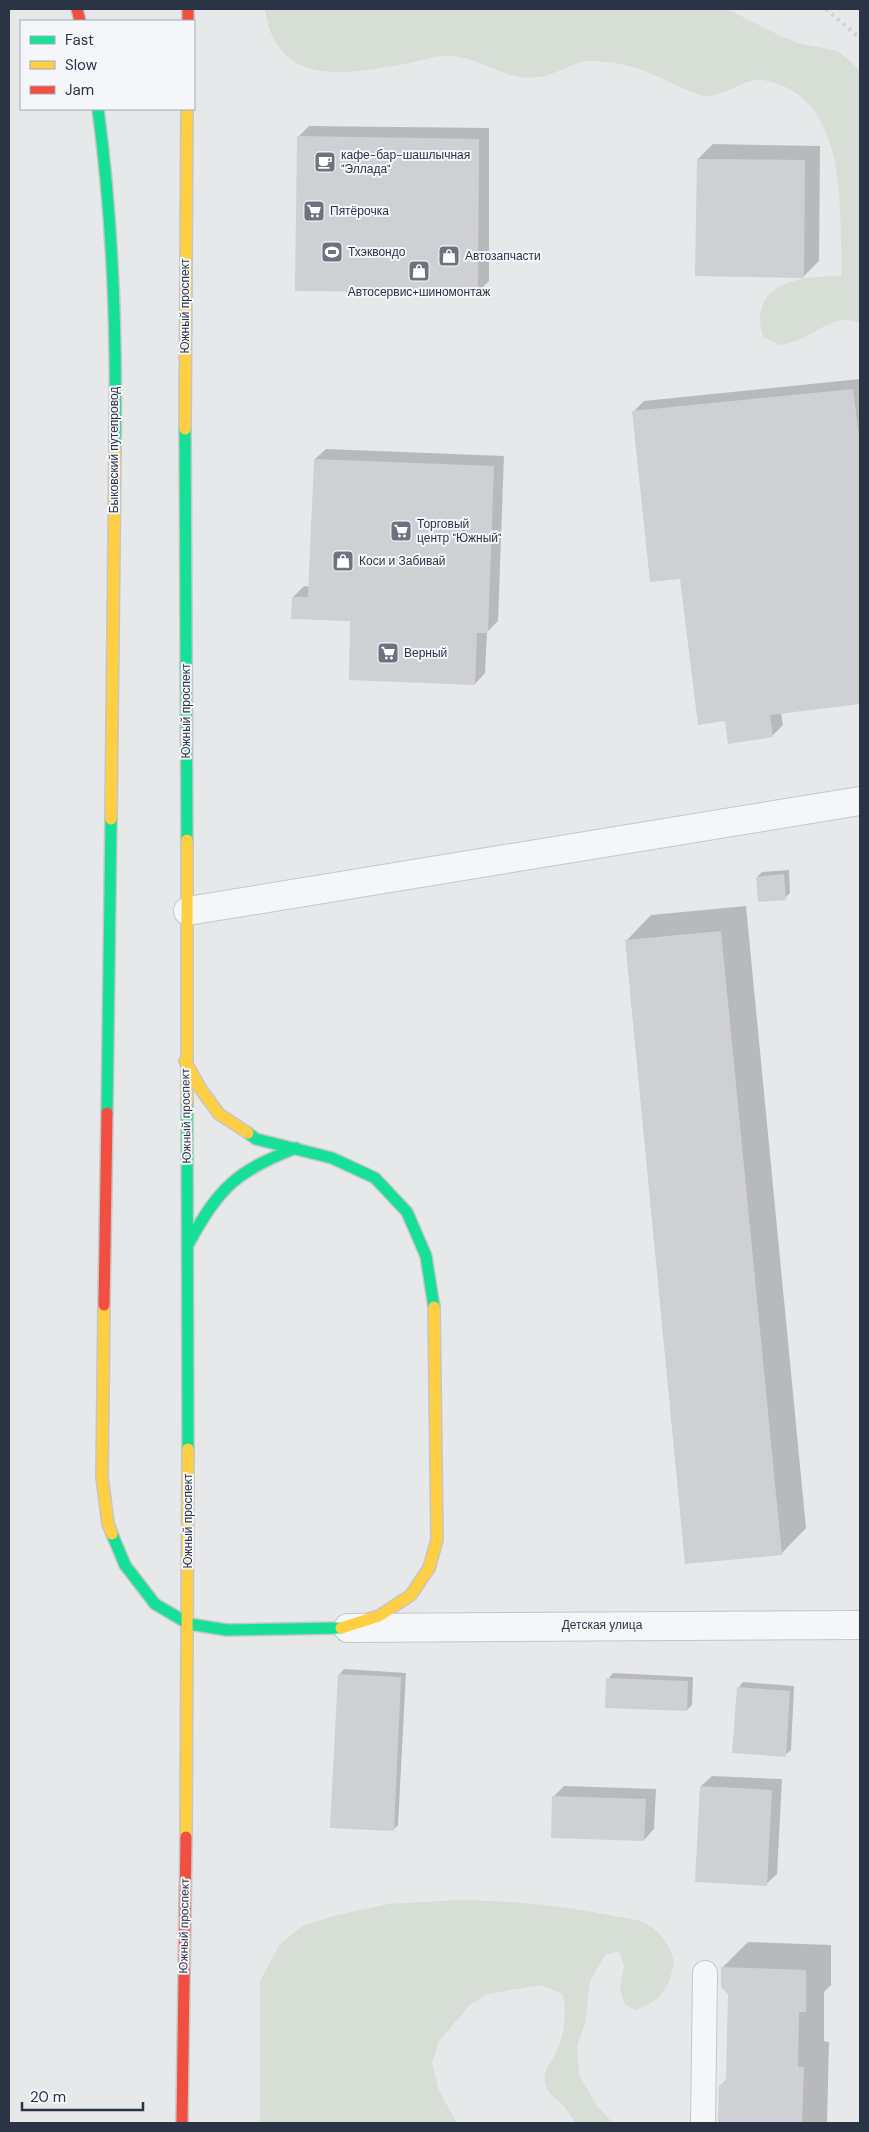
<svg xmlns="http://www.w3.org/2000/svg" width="869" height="2132" font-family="'DM Sans',sans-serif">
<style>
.green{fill:#d6ded6}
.shadow{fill:#0003}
.building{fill:#ced0d3}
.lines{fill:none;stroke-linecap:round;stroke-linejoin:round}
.lane-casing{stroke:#c4c6c8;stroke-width:26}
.street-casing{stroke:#c4c6c8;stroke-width:30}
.fast-casing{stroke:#c4c6c8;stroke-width:14}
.slow-casing{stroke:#c4c6c8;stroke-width:14}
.jam-casing{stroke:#c4c6c8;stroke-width:14}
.lane{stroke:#f5f6f7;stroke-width:24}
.street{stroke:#f5f6f7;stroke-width:28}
.fast{stroke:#16e098;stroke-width:11}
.slow{stroke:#ffcf43;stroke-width:11}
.jam{stroke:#f24e42;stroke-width:11}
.rail{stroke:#cecfd2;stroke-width:4;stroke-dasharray:2.5 5;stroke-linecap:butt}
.labels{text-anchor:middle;stroke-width:4;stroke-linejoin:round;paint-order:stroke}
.poi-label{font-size:12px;fill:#2b3445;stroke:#f4f6f9;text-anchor:start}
.street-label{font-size:12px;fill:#2b3445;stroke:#f4f6f9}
</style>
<rect width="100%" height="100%" fill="#e6e8ea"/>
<!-- green -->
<g class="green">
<path d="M 265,9 L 727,9 L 783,37 L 801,44 L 838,51 L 860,70 L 860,323 C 837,313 820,331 800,339 C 794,342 787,343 780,345 L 763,337 C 762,331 759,323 760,317 C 763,277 812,277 841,276 C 842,263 841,251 841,237 C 840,178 837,93 763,80 C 747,77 723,96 707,96 C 694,96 665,79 652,74 C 636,66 613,62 595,61 C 577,59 557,75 539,77 C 503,82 481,56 448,56 C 437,55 424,60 414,62 C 354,73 276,92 265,9 Z"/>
<path d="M 459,1900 C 512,1901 562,1905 614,1916 C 625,1918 641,1919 650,1926 C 662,1934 676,1952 673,1967 C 667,1994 660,1999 636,2010 L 625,2005 L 620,1989 L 624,1966 L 619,1951 L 605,1955 L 590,1981 L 585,2023 L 577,2046 L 579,2075 L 597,2106 L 613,2123 L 575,2123 C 571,2117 567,2110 562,2104 C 557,2099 551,2096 548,2090 C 539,2074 550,2064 557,2051 C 564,2036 568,2009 562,1994 L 541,1985 L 487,1994 L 470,2005 L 439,2041 L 432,2063 L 439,2091 L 457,2123 L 260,2123 L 260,1981 L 280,1944 L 303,1926 L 337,1915 L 389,1904 Z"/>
</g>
<!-- shadow -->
<g class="shadow">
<path d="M 309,126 L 489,128 L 489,281 L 478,292 L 298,137 Z"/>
<path d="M 713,144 L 820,146 L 819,261 L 803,277 L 698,159 Z"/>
<path d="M 860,379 L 860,703 L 781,713 L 783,725 L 772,736 L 726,720 L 681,577 L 633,412 L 644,401 Z"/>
<path d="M 326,449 L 504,456 L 498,621 L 487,632 L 485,673 L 475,684 L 352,620 L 293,597 L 304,586 L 310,587 L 315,459 Z"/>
<path d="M 789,870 L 790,893 L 785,898 L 757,877 L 762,872 Z"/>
<path d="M 746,906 L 806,1528 L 781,1554 L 626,941 L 651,915 Z"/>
<path d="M 344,1669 L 406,1673 L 398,1825 L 393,1830 L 339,1675 Z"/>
<path d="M 613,1673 L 693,1677 L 692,1705 L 687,1710 L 608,1679 Z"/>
<path d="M 743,1682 L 794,1686 L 791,1750 L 785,1755 L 738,1688 Z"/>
<path d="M 712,1776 L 782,1779 L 777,1874 L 766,1884 L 701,1786 Z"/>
<path d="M 564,1786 L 656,1789 L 654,1829 L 644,1840 L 554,1796 Z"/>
<path d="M 748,1942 L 831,1945 L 831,1985 L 824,1992 L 824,2041 L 829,2042 L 827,2123 L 720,2123 L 720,2086 L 728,2078 L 729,1993 L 722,1968 Z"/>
</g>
<!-- building -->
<g class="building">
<path d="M 297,136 L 479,139 L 478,293 L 295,291 Z"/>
<path d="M 697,159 L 805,160 L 804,278 L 695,276 Z"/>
<path d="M 853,389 L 860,443 L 860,704 L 770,715 L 773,737 L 728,744 L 725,721 L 698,725 L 680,579 L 650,582 L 632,411 Z"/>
<path d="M 314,459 L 494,466 L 488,633 L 477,633 L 475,685 L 349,680 L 350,621 L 291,619 L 292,597 L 308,597 Z"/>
<path d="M 784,874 L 786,900 L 758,902 L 756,877 Z"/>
<path d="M 721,931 L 782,1555 L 685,1564 L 625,940 Z"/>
<path d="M 338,1674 L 401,1677 L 394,1831 L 330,1828 Z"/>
<path d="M 606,1678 L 688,1681 L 687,1711 L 605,1708 Z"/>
<path d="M 737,1687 L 790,1691 L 786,1757 L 732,1753 Z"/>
<path d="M 700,1786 L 772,1790 L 767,1886 L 695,1882 Z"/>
<path d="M 552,1796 L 646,1799 L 644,1841 L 551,1838 Z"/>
<path d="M 721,1967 L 806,1970 L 806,2012 L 799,2012 L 798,2067 L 804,2067 L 802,2123 L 718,2123 L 719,2086 L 726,2081 L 728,1994 L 721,1987 Z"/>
</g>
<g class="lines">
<!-- lane casing -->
<g class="lane-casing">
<path id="lane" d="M 703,2123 L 705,1973"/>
</g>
<!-- street casing -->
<g class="street-casing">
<g id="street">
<path d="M 188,911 L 860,801"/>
<path d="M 348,1628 L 860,1625"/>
</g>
</g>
<!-- fast casing -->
<g class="fast-casing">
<g id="fast">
<path d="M 98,109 C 113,222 117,334 115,448"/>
<path d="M 185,429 L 187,840"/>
<path d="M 187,1103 L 188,1449"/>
<path d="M 107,1113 L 111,819"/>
<path d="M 248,1133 L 256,1139 L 332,1158 L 375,1178 L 407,1212 L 426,1256 L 434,1307"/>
<path d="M 189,1243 C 219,1187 237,1171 296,1148"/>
<path d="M 112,1534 L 125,1565 L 155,1604 L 189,1624 L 227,1630 L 341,1628"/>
</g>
</g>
<!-- slow casing -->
<g class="slow-casing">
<g id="slow">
<path d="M 185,429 L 187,109"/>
<path d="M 111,819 L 115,448"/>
<path d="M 187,840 L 187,1103"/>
<path d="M 185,1061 L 202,1091 L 219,1114 L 248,1133"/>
<path d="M 104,1305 L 102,1477 L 108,1524 L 112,1534"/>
<path d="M 341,1628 L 379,1616 L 411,1595 L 429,1568 L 437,1540 L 434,1307"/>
<path d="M 186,1837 L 188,1449"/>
</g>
</g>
<!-- jam casing -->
<g class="jam-casing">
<g id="jam">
<path d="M 77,9 L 80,21"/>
<path d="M 188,9 L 188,21"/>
<path d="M 104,1305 L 107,1113"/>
<path d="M 182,2123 L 186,1837"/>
</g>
</g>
<!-- lane -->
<use href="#lane" class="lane"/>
<!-- street -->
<use href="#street" class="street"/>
<!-- fast -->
<use href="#fast" class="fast"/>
<!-- slow -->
<use href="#slow" class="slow"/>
<!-- jam -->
<use href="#jam" class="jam"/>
<!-- rail -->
<path class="rail" d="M 826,9 L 860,38"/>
</g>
<!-- icons -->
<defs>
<g id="cafe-square" transform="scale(1.125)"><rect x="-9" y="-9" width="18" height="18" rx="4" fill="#6c737f" stroke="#f4f6f9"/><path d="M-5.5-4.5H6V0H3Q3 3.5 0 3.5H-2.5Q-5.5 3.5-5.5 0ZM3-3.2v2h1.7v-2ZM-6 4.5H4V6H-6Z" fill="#fff"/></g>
<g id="supermarket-square" transform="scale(1.125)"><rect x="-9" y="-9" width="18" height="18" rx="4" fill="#6c737f" stroke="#f4f6f9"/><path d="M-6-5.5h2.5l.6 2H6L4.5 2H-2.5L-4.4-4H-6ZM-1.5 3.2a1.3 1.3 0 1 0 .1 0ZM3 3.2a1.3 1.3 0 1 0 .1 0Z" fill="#fff"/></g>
<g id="stadium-square" transform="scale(1.125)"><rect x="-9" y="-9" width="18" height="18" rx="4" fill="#6c737f" stroke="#f4f6f9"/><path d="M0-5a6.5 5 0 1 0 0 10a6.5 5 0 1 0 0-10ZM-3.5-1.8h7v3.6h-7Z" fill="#fff"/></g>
<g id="shop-square" transform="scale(1.125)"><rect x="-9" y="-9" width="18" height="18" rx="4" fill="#6c737f" stroke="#f4f6f9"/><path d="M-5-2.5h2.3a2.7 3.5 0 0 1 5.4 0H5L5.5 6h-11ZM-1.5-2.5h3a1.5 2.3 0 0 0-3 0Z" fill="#fff"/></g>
</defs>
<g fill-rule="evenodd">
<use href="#cafe-square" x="325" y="162"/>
<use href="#supermarket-square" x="314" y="211"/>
<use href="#stadium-square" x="332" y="252"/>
<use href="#shop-square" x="449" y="256"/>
<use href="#shop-square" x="419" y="271"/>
<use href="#supermarket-square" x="401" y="531"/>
<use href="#shop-square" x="343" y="561"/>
<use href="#supermarket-square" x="388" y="653"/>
</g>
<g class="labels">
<!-- poi labels -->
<g class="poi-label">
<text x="341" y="159">кафе-бар-шашлычная<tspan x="341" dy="14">"Эллада"</tspan></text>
<text x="330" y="215">Пятёрочка</text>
<text x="348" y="256">Тхэквондо</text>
<text x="465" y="260">Автозапчасти</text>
<text x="419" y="296" text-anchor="middle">Автосервис+шиномонтаж</text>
<text x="417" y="528">Торговый<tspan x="417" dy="14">центр "Южный"</tspan></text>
<text x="359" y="565">Коси и Забивай</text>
<text x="404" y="657">Верный</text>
</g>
<!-- street labels -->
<g class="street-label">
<text transform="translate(185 306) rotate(-90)" y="4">Южный проспект</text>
<text transform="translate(114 450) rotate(-90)" y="4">Быковский путепровод</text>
<text transform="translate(186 711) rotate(-90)" y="4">Южный проспект</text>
<text transform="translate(186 1116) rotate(-91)" y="4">Южный проспект</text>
<text transform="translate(188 1521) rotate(-90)" y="4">Южный проспект</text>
<text x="602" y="1629">Детская улица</text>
<text transform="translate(184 1926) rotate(-89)" y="4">Южный проспект</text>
</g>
</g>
<!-- border -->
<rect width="869" height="2132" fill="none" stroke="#2b3445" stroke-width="20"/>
<!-- legend -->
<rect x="20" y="20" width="175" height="90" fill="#f4f6f9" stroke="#a4a8b1"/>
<rect x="30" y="36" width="25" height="8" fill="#16e098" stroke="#a4a8b1"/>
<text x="65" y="45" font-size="15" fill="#2b3445">Fast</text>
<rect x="30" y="61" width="25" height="8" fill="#ffcf43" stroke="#a4a8b1"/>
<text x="65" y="70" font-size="15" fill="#2b3445">Slow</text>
<rect x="30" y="86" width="25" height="8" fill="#f24e42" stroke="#a4a8b1"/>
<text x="65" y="95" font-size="15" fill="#2b3445">Jam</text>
<!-- scale -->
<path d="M22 2102v8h121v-8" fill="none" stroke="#2b3445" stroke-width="2.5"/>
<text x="30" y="2102" font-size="15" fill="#2b3445" stroke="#f4f6f9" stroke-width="4" paint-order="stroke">20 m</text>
</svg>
